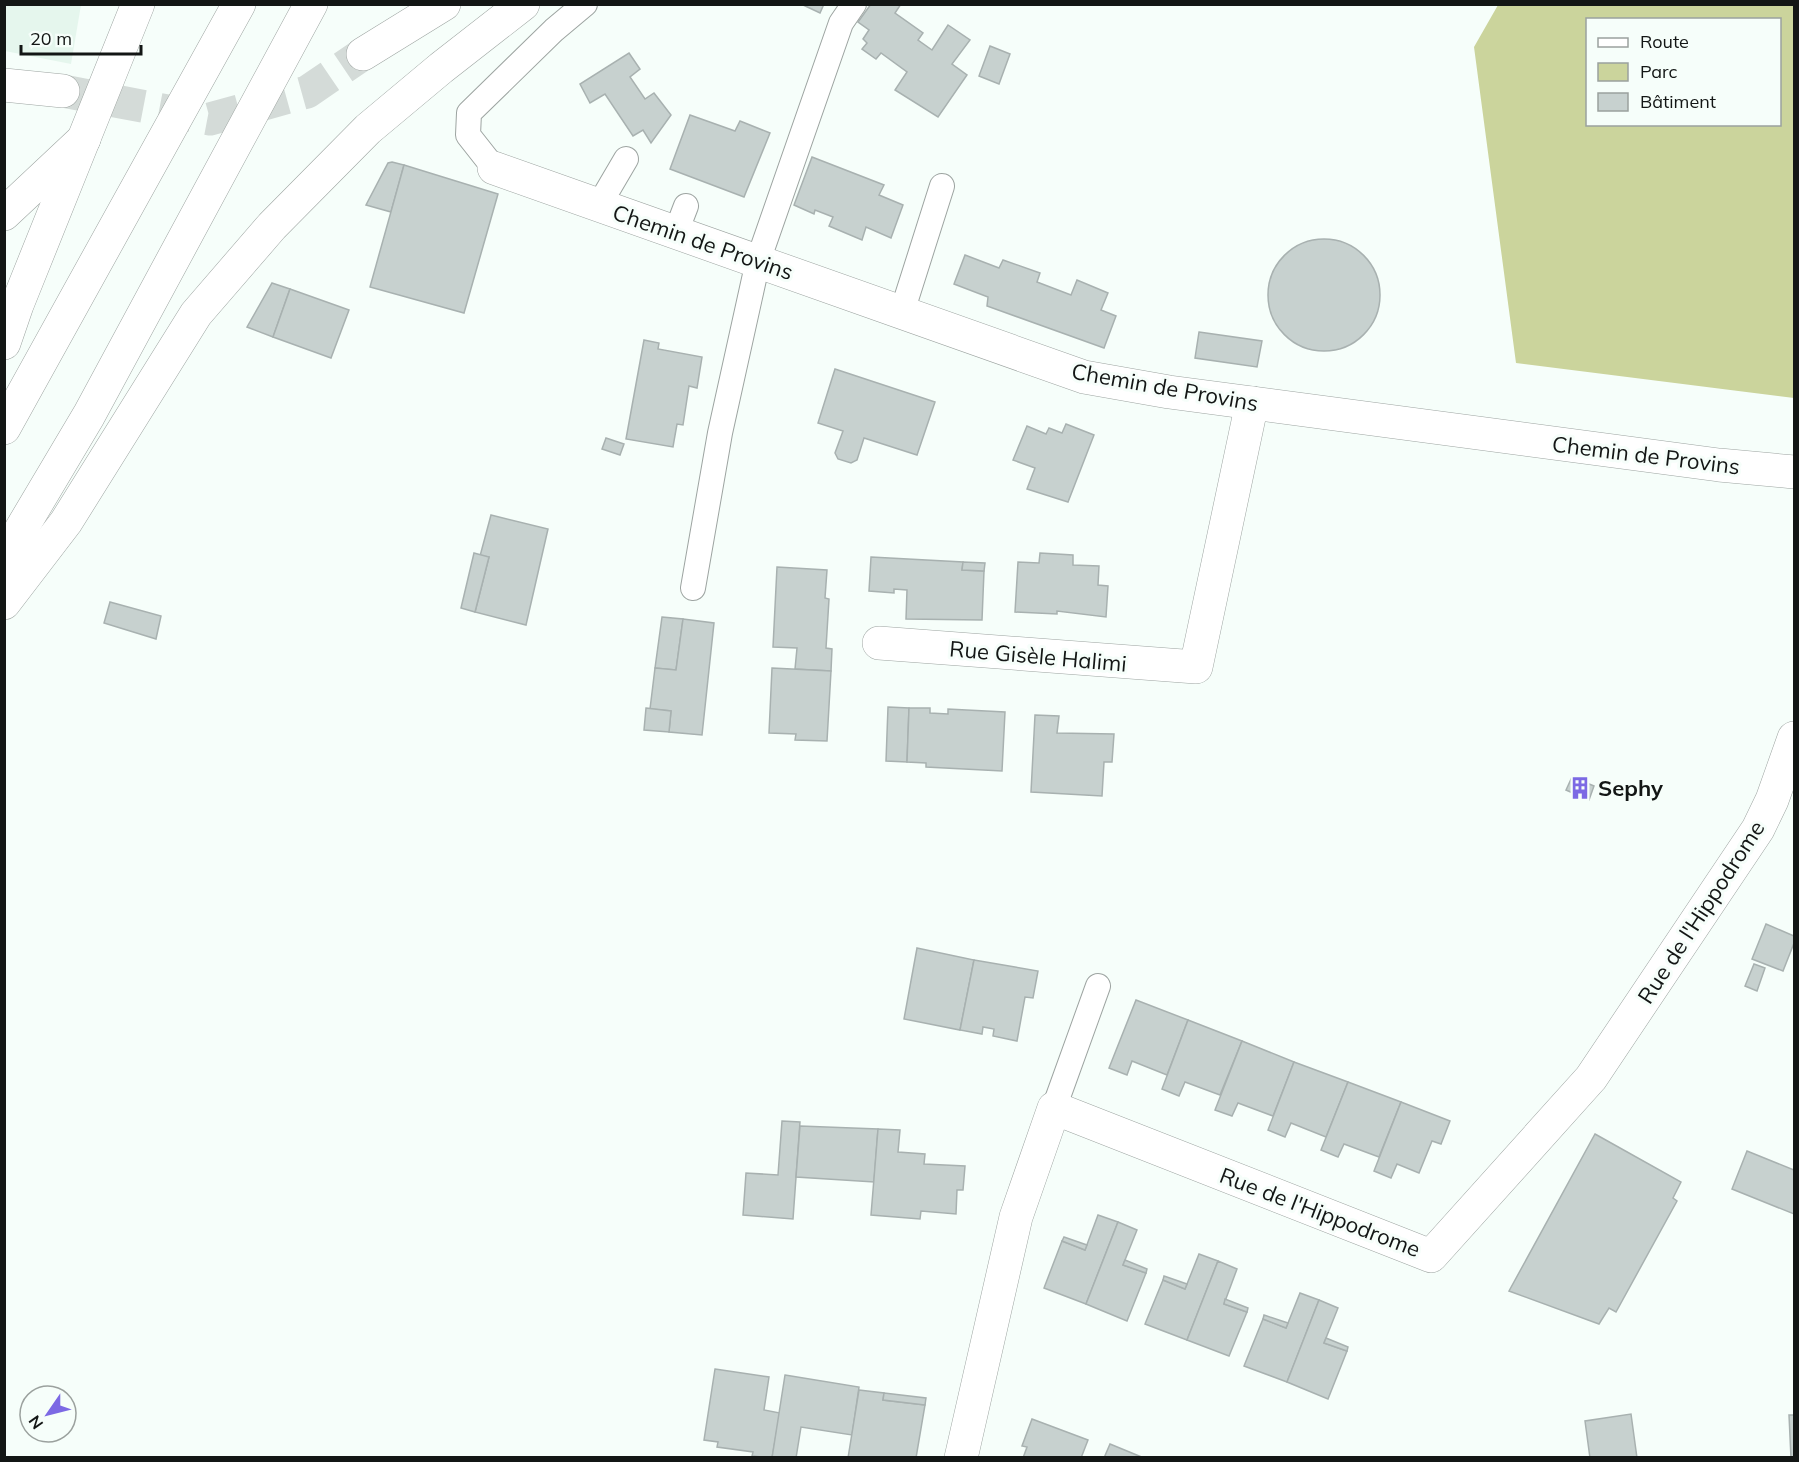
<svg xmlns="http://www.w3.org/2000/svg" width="1799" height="1462" font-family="Mulish,sans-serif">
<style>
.built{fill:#e5f6ed}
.green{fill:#cbd49c;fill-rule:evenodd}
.building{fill:#c7d1cf;stroke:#a8b1b0;stroke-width:1.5}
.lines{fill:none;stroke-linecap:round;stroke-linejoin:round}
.minor-tunnel{stroke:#d4dbd8;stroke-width:33;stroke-dasharray:33 16;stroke-linecap:butt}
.service-casing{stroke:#9da4a1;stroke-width:26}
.minor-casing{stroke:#9da4a1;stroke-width:34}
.motorway-casing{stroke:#9da4a1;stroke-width:34}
.service{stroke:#fff;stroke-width:24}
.minor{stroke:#fff;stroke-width:33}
.motorway{stroke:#fff;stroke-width:33}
.labels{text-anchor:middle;stroke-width:6;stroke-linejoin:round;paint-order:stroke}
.street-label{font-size:22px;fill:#131615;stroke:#f6fefa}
.poi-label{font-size:22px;font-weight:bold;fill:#131615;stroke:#f6fefa;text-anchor:start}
</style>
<rect width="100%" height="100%" fill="#f6fefa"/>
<!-- built -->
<path class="built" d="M 4,5 L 81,5 L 71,64 L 5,51 Z"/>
<!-- green -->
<path class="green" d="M 1498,5 L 1794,5 L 1794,398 L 1516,363 L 1474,47 ZM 1588,20 L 1780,20 L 1780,124 L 1588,124 Z"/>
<!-- building -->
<g class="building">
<path d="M 801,4 L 824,4 L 820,13 Z"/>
<path d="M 871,4 L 901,4 L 895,13 L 923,33 L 918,40 L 932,50 L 948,25 L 970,40 L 952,64 L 967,75 L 938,117 L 895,90 L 907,72 L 881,53 L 876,59 L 862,49 L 867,43 L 863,39 L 869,30 L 858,22 Z"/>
<path d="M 990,46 L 1010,54 L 999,84 L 979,76 Z"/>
<path d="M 629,53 L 640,69 L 630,77 L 645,99 L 654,93 L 671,115 L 651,143 L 643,130 L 633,136 L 605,94 L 590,103 L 580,84 Z"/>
<path d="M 690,115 L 735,131 L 740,121 L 770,133 L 744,197 L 670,169 Z"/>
<path d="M 812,157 L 884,185 L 879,195 L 903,205 L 891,238 L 866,227 L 862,240 L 829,226 L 833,217 L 815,210 L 814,214 L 794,205 Z"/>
<path d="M 392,162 L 404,165 L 391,212 L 366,205 L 388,163 Z"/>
<path d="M 404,165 L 498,194 L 464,313 L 370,287 Z"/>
<circle cx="1324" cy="295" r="56"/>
<path d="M 965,255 L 999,268 L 1003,260 L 1040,273 L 1037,282 L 1071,295 L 1077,280 L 1108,293 L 1101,310 L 1116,316 L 1104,348 L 987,306 L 988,297 L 954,284 Z"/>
<path d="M 272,283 L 290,289 L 273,337 L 247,327 Z"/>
<path d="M 290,289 L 349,310 L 331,358 L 273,337 Z"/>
<path d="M 1199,332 L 1262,341 L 1257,367 L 1195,358 Z"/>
<path d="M 644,340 L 659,343 L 658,349 L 702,357 L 697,388 L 689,386 L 683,425 L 677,424 L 673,447 L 626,439 Z"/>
<path d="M 835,369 L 935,402 L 917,455 L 864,438 L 857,460 L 851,463 L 838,459 L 835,453 L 843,431 L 818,423 Z"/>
<path d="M 1066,424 L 1094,435 L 1068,502 L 1027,489 L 1035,468 L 1013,460 L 1027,426 L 1046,434 L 1049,428 L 1062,433 Z"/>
<path d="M 606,438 L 624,444 L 620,455 L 602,449 Z"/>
<path d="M 491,515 L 548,529 L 526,625 L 475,612 L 489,557 L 480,556 Z"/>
<path d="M 474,553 L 489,557 L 475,612 L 461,608 Z"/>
<path d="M 1040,553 L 1073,555 L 1073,565 L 1099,566 L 1098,585 L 1108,586 L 1106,617 L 1057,611 L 1057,614 L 1015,612 L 1018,562 L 1039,563 Z"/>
<path d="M 871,557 L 963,562 L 962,570 L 984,571 L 982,620 L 906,619 L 907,590 L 894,589 L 894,593 L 869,591 Z"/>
<path d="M 963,562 L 985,563 L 984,571 L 962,570 Z"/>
<path d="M 777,567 L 827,570 L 825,598 L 829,599 L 826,648 L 832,649 L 831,671 L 795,669 L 797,648 L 773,647 Z"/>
<path d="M 110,602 L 161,616 L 156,639 L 104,623 Z"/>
<path d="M 662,617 L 683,619 L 676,670 L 655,668 Z"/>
<path d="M 683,619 L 714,623 L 702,735 L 669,732 L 671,711 L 650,709 L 655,668 L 676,670 Z"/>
<path d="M 772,668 L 831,671 L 827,741 L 795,740 L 796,734 L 769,733 Z"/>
<path d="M 888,707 L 909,708 L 907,762 L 886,761 Z"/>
<path d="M 646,708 L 671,711 L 669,732 L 644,730 Z"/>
<path d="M 909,708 L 930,708 L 930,713 L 948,714 L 948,709 L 1005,712 L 1002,771 L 926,767 L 926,763 L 907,762 Z"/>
<path d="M 1035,715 L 1059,716 L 1057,733 L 1114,734 L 1112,762 L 1104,762 L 1102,796 L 1031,792 Z"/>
<path d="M 1572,777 L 1594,786 L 1589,800 L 1566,790 Z"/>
<path d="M 1766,924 L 1794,936 L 1794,943 L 1783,971 L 1752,959 Z"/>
<path d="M 917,948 L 974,960 L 960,1030 L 904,1019 Z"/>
<path d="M 974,960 L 1038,971 L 1033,998 L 1025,997 L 1017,1041 L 993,1036 L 994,1029 L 983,1027 L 982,1034 L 960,1030 Z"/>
<path d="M 1754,964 L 1765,968 L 1757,991 L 1745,986 Z"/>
<path d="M 1136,1000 L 1188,1020 L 1167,1075 L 1132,1061 L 1127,1075 L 1109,1068 Z"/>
<path d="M 1188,1020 L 1242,1041 L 1220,1095 L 1185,1082 L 1179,1096 L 1162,1089 Z"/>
<path d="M 1242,1041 L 1294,1062 L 1273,1116 L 1238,1103 L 1232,1116 L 1215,1110 Z"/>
<path d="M 1294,1062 L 1348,1082 L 1326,1137 L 1291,1123 L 1285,1137 L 1268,1130 Z"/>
<path d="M 1348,1082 L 1401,1102 L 1379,1157 L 1344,1144 L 1338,1157 L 1321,1150 Z"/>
<path d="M 1401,1102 L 1450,1121 L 1441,1144 L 1432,1141 L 1419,1173 L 1397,1164 L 1391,1178 L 1374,1171 Z"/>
<path d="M 782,1121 L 800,1122 L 793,1219 L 743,1215 L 746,1173 L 778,1175 Z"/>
<path d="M 800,1126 L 878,1129 L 874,1182 L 796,1177 Z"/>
<path d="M 878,1129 L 900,1130 L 898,1152 L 925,1154 L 924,1164 L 965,1166 L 963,1190 L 957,1190 L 956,1214 L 921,1211 L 920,1219 L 871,1215 Z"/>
<path d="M 1595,1134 L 1681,1182 L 1673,1198 L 1677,1201 L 1616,1312 L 1609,1308 L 1599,1324 L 1509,1291 Z"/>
<path d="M 1747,1151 L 1794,1170 L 1794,1214 L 1732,1189 Z"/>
<path d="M 1098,1215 L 1118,1222 L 1086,1304 L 1044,1288 L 1062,1241 L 1085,1250 Z"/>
<path d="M 1118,1222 L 1137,1230 L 1123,1265 L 1146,1273 L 1127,1321 L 1086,1304 Z"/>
<path d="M 1064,1237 L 1087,1245 L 1085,1250 L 1062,1241 Z"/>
<path d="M 1199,1254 L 1218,1261 L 1187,1340 L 1145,1324 L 1163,1280 L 1185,1289 Z"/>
<path d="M 1125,1260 L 1147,1269 L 1146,1273 L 1123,1265 Z"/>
<path d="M 1218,1261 L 1237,1269 L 1224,1304 L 1247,1312 L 1229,1356 L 1187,1340 Z"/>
<path d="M 1164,1276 L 1187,1284 L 1185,1289 L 1163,1280 Z"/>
<path d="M 1300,1293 L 1319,1300 L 1287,1382 L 1244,1366 L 1263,1319 L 1286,1328 Z"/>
<path d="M 1225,1299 L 1248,1308 L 1247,1312 L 1224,1304 Z"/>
<path d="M 1319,1300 L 1338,1308 L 1324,1343 L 1347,1351 L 1328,1399 L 1287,1382 Z"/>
<path d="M 1264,1315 L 1288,1323 L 1286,1328 L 1263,1319 Z"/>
<path d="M 1326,1338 L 1348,1347 L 1347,1351 L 1324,1343 Z"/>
<path d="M 715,1369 L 769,1377 L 764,1410 L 780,1413 L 772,1458 L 752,1456 L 753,1452 L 717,1447 L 718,1442 L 704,1440 Z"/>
<path d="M 785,1375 L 859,1387 L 852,1435 L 801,1427 L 796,1458 L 772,1458 Z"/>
<path d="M 859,1390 L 884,1393 L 883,1400 L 925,1405 L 916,1458 L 848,1458 Z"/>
<path d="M 884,1393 L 926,1398 L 925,1405 L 883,1400 Z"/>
<path d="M 1631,1414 L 1637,1458 L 1590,1458 L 1585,1421 Z"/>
<path d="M 1789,1415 L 1794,1415 L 1794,1458 L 1791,1458 Z"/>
<path d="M 1032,1419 L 1088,1440 L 1081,1458 L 1023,1458 L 1027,1447 L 1022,1446 Z"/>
<path d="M 1110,1444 L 1144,1458 L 1104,1458 Z"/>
</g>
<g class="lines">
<!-- minor-tunnel -->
<path class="minor-tunnel" d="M 63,91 L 210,119 L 307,92 L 363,54"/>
<!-- service casing -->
<g class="service-casing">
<g id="service">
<path d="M 494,168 L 468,135 L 469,113 L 554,30 L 585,4"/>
<path d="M 599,205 L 626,159"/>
<path d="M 676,232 L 686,206"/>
<path d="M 902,312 L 942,186"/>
<path d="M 693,588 L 720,433 L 758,261 L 841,23 L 854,4"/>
<path d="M 1054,1108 L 1098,986"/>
</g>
</g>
<!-- minor casing -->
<g class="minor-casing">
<g id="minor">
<path d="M 363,54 L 444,4"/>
<path d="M 4,85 L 63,91"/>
<path d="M 494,168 L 1084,377 L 1169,392 L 1719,465 L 1794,472"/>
<path d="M 4,214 L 84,139"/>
<path d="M 879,643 L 1196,667 L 1252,403"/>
<path d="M 961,1458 L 1016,1217 L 1054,1108 L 1431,1256 L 1591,1078 L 1758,829 L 1772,800 L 1794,738"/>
</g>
</g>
<!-- motorway casing -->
<g class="motorway-casing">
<g id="motorway">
<path d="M 4,343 L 17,305 L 138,4"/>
<path d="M 4,428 L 239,4"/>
<path d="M 4,558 L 89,415 L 311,4"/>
<path d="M 4,603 L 66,522 L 196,314 L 272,226 L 368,129 L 441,68 L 523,4"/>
</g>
</g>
<!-- service -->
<use href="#service" class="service"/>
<!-- minor -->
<use href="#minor" class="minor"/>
<!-- motorway -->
<use href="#motorway" class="motorway"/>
</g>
<!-- icons -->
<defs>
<g id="building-bare" transform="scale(1.8)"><path d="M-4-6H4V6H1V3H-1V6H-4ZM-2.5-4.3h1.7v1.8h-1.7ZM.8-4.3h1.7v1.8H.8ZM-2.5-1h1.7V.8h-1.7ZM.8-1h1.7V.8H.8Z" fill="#7c69e4" stroke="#f6fefa" stroke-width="2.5" paint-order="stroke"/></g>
</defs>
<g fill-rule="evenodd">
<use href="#building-bare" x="1580" y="788"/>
</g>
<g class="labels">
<!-- street labels -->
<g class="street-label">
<text transform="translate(703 242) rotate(19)" y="8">Chemin de Provins</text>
<text transform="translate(1165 387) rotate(10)" y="8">Chemin de Provins</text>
<text transform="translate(1646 455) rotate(7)" y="8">Chemin de Provins</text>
<text transform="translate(1038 656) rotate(5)" y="8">Rue Gisèle Halimi</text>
<text transform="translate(1701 912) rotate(-57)" y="8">Rue de l'Hippodrome</text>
<text transform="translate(1320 1212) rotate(21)" y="8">Rue de l'Hippodrome</text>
</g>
<!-- poi labels -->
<g class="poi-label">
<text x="1598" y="796">Sephy</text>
</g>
</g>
<!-- border -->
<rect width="1799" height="1462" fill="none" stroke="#131615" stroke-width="12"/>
<!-- legend -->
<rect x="1586" y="18" width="195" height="108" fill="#f6fefa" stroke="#9ba19e" stroke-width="1.5"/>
<rect x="1598" y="38" width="30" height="9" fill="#ffffff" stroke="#9ba19e" stroke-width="1.5"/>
<text x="1640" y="48" font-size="18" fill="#131615">Route</text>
<rect x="1598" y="63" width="30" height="18" fill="#cbd49c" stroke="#9ba19e" stroke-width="1.5"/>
<text x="1640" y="78" font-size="18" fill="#131615">Parc</text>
<rect x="1598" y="93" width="30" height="18" fill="#c7d1cf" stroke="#9ba19e" stroke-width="1.5"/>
<text x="1640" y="108" font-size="18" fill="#131615">Bâtiment</text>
<!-- north arrow -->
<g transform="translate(48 1414) rotate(235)"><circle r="28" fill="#f6fefa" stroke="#9ba19e" stroke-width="1.5"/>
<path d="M0-4.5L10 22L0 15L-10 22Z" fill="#7c69e4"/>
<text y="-9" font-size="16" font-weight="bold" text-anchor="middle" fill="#131615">N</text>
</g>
<!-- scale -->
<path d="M21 45v9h120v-9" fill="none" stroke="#131615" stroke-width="3"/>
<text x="30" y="45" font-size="18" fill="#131615" stroke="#f6fefa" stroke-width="4.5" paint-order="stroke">20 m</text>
</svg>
